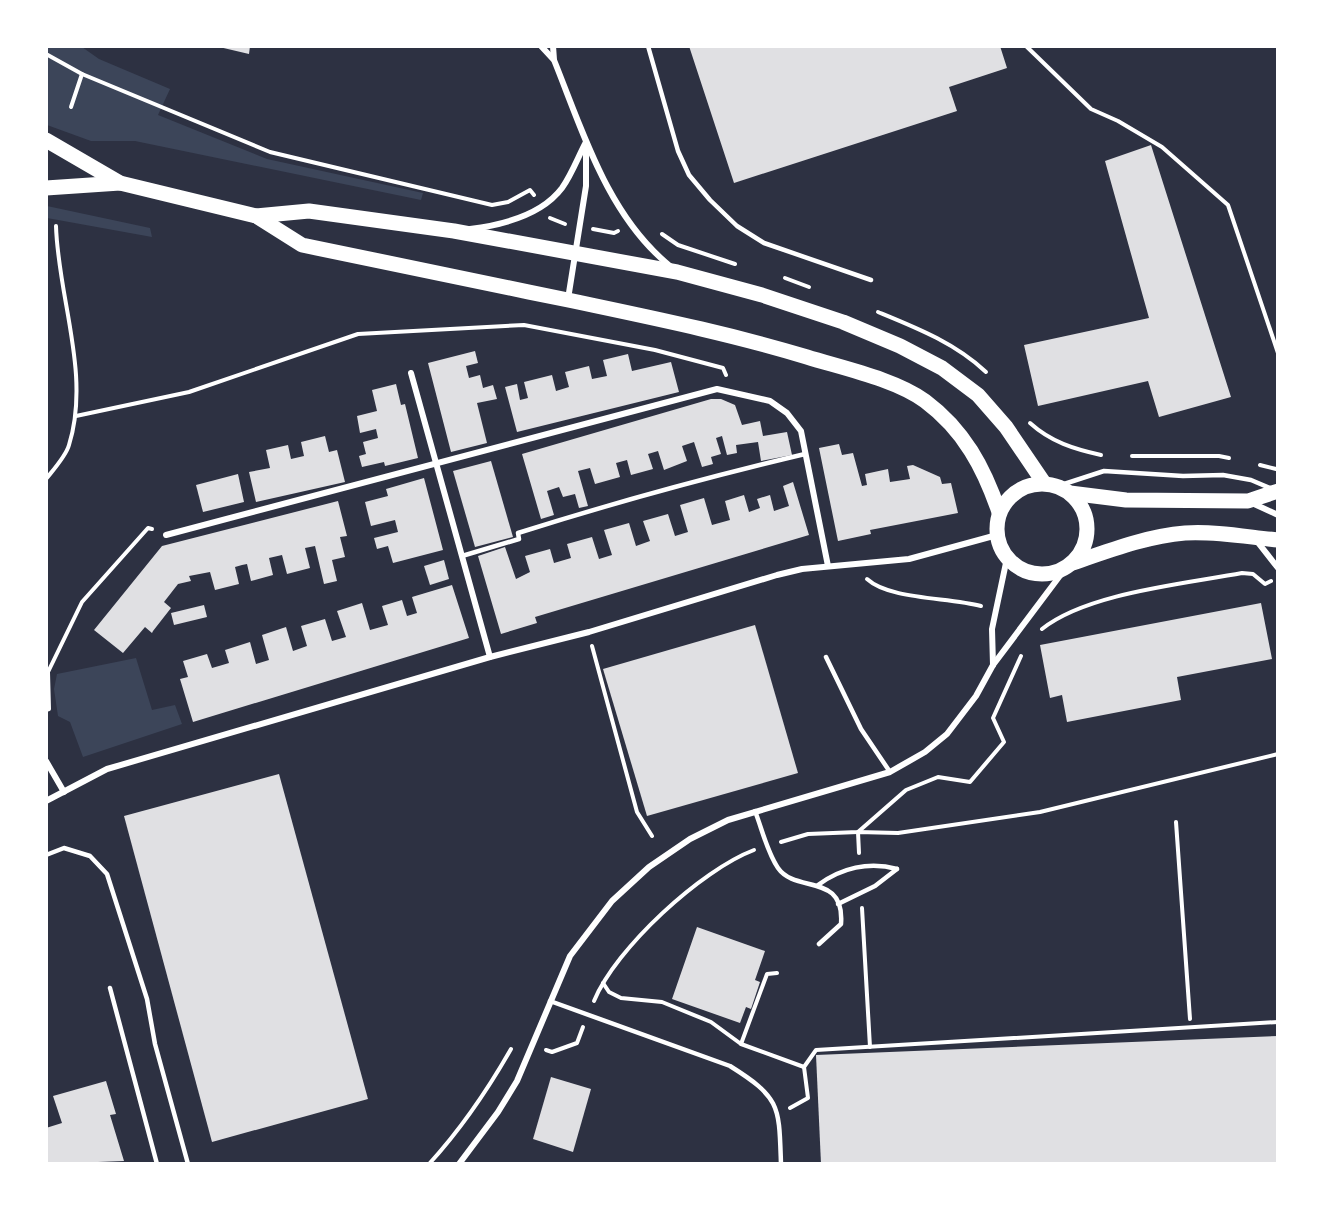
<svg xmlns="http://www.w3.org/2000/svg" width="1324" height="1210" font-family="Helvetica,sans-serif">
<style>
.green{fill:#3c4559}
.building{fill:#e0e0e3}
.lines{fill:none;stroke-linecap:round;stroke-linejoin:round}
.path{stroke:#fff;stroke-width:4}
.service{stroke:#fff;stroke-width:4.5}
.minor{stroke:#fff;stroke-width:6}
.primary{stroke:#fff;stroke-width:15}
</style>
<rect width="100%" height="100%" fill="#2d3142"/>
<!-- green -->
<g class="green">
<path d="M 46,47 L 82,47 L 99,59 L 170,89 L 158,115 L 267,159 L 423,193 L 421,200 L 135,141 L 91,141 L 47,125 Z"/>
<path d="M 47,206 L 150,228 L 152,237 L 47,218 Z"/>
<path d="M 136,658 L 152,710 L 175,705 L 182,724 L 83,757 L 70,722 L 58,716 L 54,689 L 57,674 Z"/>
</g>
<!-- building -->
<g class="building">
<path d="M 215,46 L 250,46 L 249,54 Z"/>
<path d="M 689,46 L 1000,46 L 1007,68 L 949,87 L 957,111 L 734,183 Z"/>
<path d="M 1151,145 L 1231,397 L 1159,417 L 1148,381 L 1038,406 L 1024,345 L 1149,318 L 1105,161 Z"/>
<path d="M 475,351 L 478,363 L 466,366 L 469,378 L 480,375 L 483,388 L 493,385 L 497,399 L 477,403 L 487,443 L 451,452 L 428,363 Z"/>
<path d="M 628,354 L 632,371 L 671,362 L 679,392 L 517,432 L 505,387 L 517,384 L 520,400 L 528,398 L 524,382 L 552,375 L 556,391 L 569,387 L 565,372 L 589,366 L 592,379 L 607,376 L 603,360 Z"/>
<path d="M 396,384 L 401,405 L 405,404 L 418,458 L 385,466 L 384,462 L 362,467 L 359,456 L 366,454 L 363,442 L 378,438 L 376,429 L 360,433 L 357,416 L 377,411 L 372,390 Z"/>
<path d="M 711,399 L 721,399 L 735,405 L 742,425 L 760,421 L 763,436 L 787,432 L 792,455 L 761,461 L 758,442 L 736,445 L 737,453 L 727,455 L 722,436 L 716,438 L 721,454 L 711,457 L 713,464 L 702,467 L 694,442 L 682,446 L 687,461 L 664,470 L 658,451 L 648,454 L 653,469 L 631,475 L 627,460 L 616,463 L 620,477 L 595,484 L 590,468 L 578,471 L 588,506 L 579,508 L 575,494 L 563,497 L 559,487 L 547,491 L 554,515 L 541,519 L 522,454 Z"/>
<path d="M 325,436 L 329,452 L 337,450 L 345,482 L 256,502 L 249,472 L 270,468 L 266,450 L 288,445 L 291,459 L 304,456 L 301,442 Z"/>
<path d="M 839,444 L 842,455 L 853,453 L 862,486 L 867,485 L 865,474 L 888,469 L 890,482 L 910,479 L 907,466 L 913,465 L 940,477 L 942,484 L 951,483 L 958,513 L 870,530 L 871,534 L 838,541 L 819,448 Z"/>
<path d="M 491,461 L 513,537 L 475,547 L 453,471 Z"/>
<path d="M 238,474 L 244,502 L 203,512 L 196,485 Z"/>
<path d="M 424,478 L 443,550 L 393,563 L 388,546 L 377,549 L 374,538 L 398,532 L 395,520 L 371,526 L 365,502 L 388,496 L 386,489 Z"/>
<path d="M 793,482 L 809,535 L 535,617 L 537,623 L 501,634 L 478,556 L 505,547 L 516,579 L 530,572 L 525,556 L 550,549 L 554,563 L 571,558 L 567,544 L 592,537 L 599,559 L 612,555 L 604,530 L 629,523 L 636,546 L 650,541 L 643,521 L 668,514 L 675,536 L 688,532 L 680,505 L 704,498 L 712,525 L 730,520 L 725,501 L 744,495 L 749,512 L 760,508 L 757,499 L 770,495 L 774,511 L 789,506 L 783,486 Z"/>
<path d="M 338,501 L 347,536 L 340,537 L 345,557 L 332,560 L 337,581 L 324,584 L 315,546 L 305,548 L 310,568 L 287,574 L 282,555 L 269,558 L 273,575 L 251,581 L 247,564 L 242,565 L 235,567 L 239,584 L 215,590 L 210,572 L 189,576 L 191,581 L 178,584 L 164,602 L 171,608 L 153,631 L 152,633 L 145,627 L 123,653 L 94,630 L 162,546 Z"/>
<path d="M 444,560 L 449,579 L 430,585 L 424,566 Z"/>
<path d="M 452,585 L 469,638 L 193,722 L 180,679 L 188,677 L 183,661 L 207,654 L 212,668 L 219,666 L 229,663 L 225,650 L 250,642 L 256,664 L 269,660 L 262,635 L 286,627 L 293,651 L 307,646 L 301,626 L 325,619 L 332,641 L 346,637 L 337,611 L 362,603 L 370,630 L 388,625 L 382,606 L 402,600 L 407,616 L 417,613 L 412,597 Z"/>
<path d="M 1261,603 L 1272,659 L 1177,677 L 1181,700 L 1067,722 L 1062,695 L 1050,698 L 1040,645 Z"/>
<path d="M 204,605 L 207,617 L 174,625 L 171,613 Z"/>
<path d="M 755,625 L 798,773 L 647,816 L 603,669 Z"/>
<path d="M 279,774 L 368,1099 L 212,1142 L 124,816 Z"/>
<path d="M 697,927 L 765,951 L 755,980 L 760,982 L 751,1009 L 746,1007 L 740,1023 L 672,999 Z"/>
<path d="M 1278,1036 L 1278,1164 L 821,1164 L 816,1055 Z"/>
<path d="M 551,1077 L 591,1089 L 573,1152 L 533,1139 Z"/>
<path d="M 106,1081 L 116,1114 L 110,1115 L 124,1161 L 46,1164 L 46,1128 L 62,1123 L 53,1096 Z"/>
</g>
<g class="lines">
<!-- path -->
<g class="path">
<path d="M 1026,46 L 1091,109 L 1118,121 L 1162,147 L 1228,205 L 1278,353"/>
<path d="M 46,54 L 82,74 L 270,152 L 492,205 L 508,202 L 530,190 L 534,195"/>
<path d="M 71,107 L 82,74"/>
<path d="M 550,218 L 565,224"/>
<path d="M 593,229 L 614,233 L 618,231"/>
<path d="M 662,234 L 678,245 L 735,264"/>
<path d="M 785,278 L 809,287"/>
<path d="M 878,312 C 917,328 955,343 986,372"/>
<path d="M 76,416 L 189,392 L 358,334 L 524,325 L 655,350 L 723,368 L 726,375"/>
<path d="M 1030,423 C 1051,442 1074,449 1101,455"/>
<path d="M 1132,456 L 1219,456 L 1229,458"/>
<path d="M 1260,465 L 1276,469"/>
<path d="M 46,479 C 54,469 66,456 69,445 C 91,374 58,298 56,226"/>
<path d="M 867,579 C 890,600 949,597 981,606"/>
<path d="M 1042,629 C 1087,593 1184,584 1242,573 L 1253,574 L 1265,584 L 1271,581"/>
<path d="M 592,646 L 637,812 L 652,836"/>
<path d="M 46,710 L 49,709 L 48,672 L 82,602 L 148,528 L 152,529"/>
<path d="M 1176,822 L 1190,1019"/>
<path d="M 781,842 L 808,834 L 858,832 L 906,790 L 938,777 L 970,782 L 1004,742 L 993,718 L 1021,656"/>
<path d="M 859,853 L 858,832 L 898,833 L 1040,812 L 1278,754"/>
<path d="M 862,908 L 870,1047"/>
<path d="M 603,983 L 609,992 L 621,998 L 662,1002 L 711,1022 L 741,1044 L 804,1067"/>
<path d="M 594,1001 C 616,948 701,870 754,850"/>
<path d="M 46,1024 L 46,1039"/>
<path d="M 741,1044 L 767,974 L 777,973"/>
<path d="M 546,1050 L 552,1052 L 577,1043 L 583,1027"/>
<path d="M 790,1108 L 808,1098 L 804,1067 L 816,1050 L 1278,1022"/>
<path d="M 429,1164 C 462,1128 487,1091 511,1049"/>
</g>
<!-- service -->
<g class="service">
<path d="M 648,46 L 678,151 L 689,175 L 710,200 L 737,226 L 764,243 L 871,280"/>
<path d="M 1058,486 L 1104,471 L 1183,476 L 1223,475 L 1251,480 L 1272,489"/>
<path d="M 462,556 L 519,539 L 518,533 C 613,503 708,477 805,454"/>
<path d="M 826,657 L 861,729 L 890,772"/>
<path d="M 755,811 C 762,829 767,852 778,868 C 796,894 845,872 841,924 L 819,944"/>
<path d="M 46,855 L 64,848 L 90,856 L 107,874 L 147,999 L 155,1044 L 188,1164"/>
<path d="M 818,885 C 841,868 869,861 897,869"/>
<path d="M 838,904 L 875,886 L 897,869"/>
<path d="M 110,988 L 157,1164"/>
<path d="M 550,1001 L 730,1066 C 781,1098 779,1106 781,1164"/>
</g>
<!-- minor -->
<g class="minor">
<path d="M 541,46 L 553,59"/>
<path d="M 553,46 L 554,60 C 583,132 608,216 670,266"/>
<path d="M 470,229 C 502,225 541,216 562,188 C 572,174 578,157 586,142"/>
<path d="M 568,299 L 586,186 L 586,146"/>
<path d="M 411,373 L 490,657"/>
<path d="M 1252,503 L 1278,515"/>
<path d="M 166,535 L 717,389 L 770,401 L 787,413 L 801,431 L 828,566"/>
<path d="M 1256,540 L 1278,568"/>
<path d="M 993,665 L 992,629 L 1007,558"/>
<path d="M 46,761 L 64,792"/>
<path d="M 46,801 L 107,769 L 490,657 L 589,632 L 777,575 L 802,569 L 909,559 L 997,535"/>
<path d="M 459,1164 L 498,1112 L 517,1081 L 570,956 L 612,901 L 649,867 L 690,839 L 728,820 L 890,772 L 925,752 L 947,734 L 976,696 L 993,665 L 1065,569"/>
</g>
<!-- primary -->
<g class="primary">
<path d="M 46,140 L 120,183 L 256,216 L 302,245 C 390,263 479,282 568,300 C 648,317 728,333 807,357 C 842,368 895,379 925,401 C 964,430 984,468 999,512"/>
<path d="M 46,188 L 120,183"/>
<path d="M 256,216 L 309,211 L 454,231 L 677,272 L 762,295 L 843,322 L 900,346 L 942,368 L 978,395 L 1006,427 L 1044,483"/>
<circle cx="1042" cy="529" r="45"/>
<path d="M 1070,493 L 1126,500 L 1248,501 L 1278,491"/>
<path d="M 1073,563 C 1108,551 1147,536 1185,533 C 1216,531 1247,537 1278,540"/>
</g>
</g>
<!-- border -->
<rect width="1324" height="1210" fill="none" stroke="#ffffff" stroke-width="96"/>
</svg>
